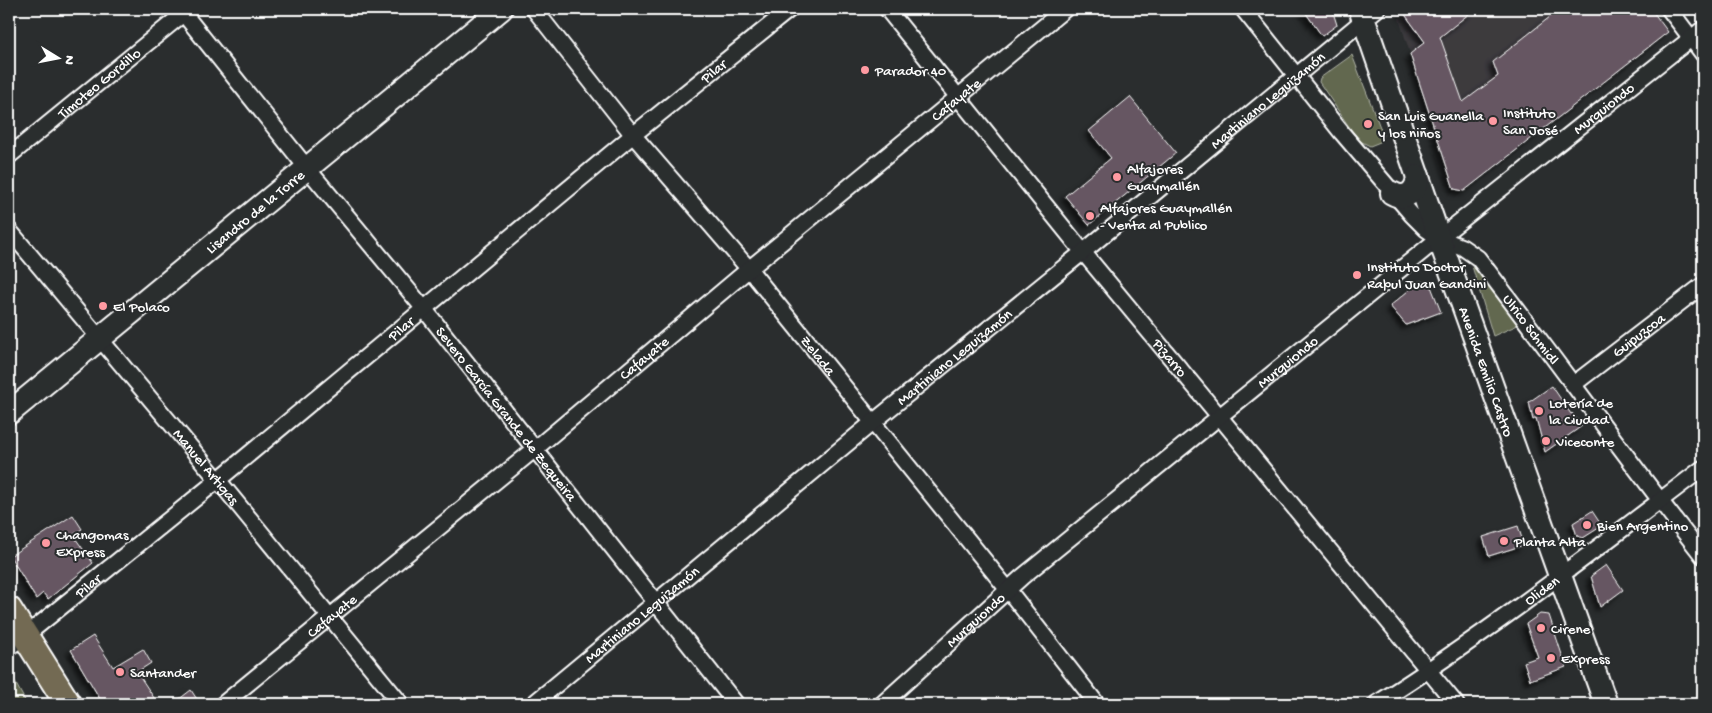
<svg xmlns="http://www.w3.org/2000/svg" width="1712" height="713" font-family="'Gochi Hand',sans-serif">
<style>
.built{fill:#3c3a3e}
.green{fill:#62684f;stroke:#b0b4a7}
.building{fill:#665762;stroke:#fff;filter:url(#shadow)}
.lines{fill:none;stroke-linecap:round;stroke-linejoin:round}
.street-casing{stroke:#fff;stroke-width:19}
.secondary-casing{stroke:#fff;stroke-width:26}
.primary-casing{stroke:#fff;stroke-width:29}
.street{stroke:#2a2d2e;stroke-width:15}
.secondary{stroke:#2a2d2e;stroke-width:22}
.primary{stroke:#736b52;stroke-width:25}
.poi-dot{fill:#ff9aa2;stroke:#2a2d2e;stroke-width:2}
.labels{text-anchor:middle;stroke-width:4;stroke-linejoin:round;paint-order:stroke}
.poi-label{font-size:15px;fill:#fff;stroke:#2a2d2e;text-anchor:start}
.street-label{font-size:15px;fill:#fff;stroke:#2a2d2e}
</style>
<defs>
<filter id="shadow"><feDropShadow dx="-4.5" dy="4.5" stdDeviation="2.5" flood-color="#0009"/></filter>
</defs>
<rect width="100%" height="100%" fill="#2a2d2e"/>
<filter id="ink" filterUnits="userSpaceOnUse"><feTurbulence type="fractalNoise" baseFrequency=".02" numOctaves="2"/><feDisplacementMap in="SourceGraphic" scale="10" xChannelSelector="R" yChannelSelector="G"/><feConvolveMatrix kernelMatrix="1 2 1 2 8 2 1 2 1" color-interpolation-filters="sRGB"/></filter>
<g filter="url(#ink)">
<!-- built -->
<path class="built" d="M 1407,9 L 1651,9 L 1668,32 L 1464,191 L 1454,189 L 1399,19 Z"/>
<!-- green -->
<g class="green">
<path d="M 1352,55 L 1383,135 L 1380,142 L 1370,146 L 1358,140 L 1319,82 L 1320,78 Z"/>
<path d="M 1472,266 L 1480,273 L 1520,324 L 1493,336 Z"/>
<path d="M 9,675 L 11,675 L 27,704 L 9,704 Z"/>
</g>
<!-- building -->
<g class="building">
<path d="M 1303,9 L 1332,9 L 1337,25 L 1322,36 Z"/>
<path d="M 1401,9 L 1475,9 L 1440,37 L 1463,102 L 1498,76 L 1493,62 L 1560,9 L 1651,9 L 1668,32 L 1464,191 L 1454,189 L 1410,54 L 1425,42 Z"/>
<path d="M 1130,97 L 1176,153 L 1089,225 L 1065,196 L 1111,158 L 1089,131 Z"/>
<path d="M 1420,281 L 1430,284 L 1441,312 L 1406,325 L 1390,306 Z"/>
<path d="M 1552,386 L 1571,414 L 1572,413 L 1582,426 L 1545,452 L 1536,418 L 1533,420 L 1529,402 Z"/>
<path d="M 1592,511 L 1602,526 L 1583,538 L 1577,536 L 1573,523 Z"/>
<path d="M 73,515 L 82,529 L 73,535 L 93,563 L 48,599 L 43,593 L 36,599 L 10,556 Z"/>
<path d="M 1518,526 L 1524,545 L 1489,556 L 1483,537 Z"/>
<path d="M 1606,565 L 1623,590 L 1600,607 L 1591,576 Z"/>
<path d="M 1540,614 L 1549,615 L 1566,667 L 1530,680 L 1524,662 L 1538,657 L 1526,624 Z"/>
<path d="M 93,636 L 113,667 L 143,649 L 151,663 L 137,672 L 158,704 L 103,704 L 71,650 Z"/>
<path d="M 191,690 L 200,704 L 173,704 Z"/>
</g>
<g class="lines">
<!-- street casing -->
<g class="street-casing">
<g id="street">
<path id="s1" d="M 180,9 L 307,168 L 425,310 L 736,704"/>
<path id="s2" d="M 534,9 L 633,135 L 749,269 L 1009,591 L 1097,704"/>
<path id="s3" d="M 887,9 L 1083,252 L 1219,416 L 1456,704"/>
<path id="s4" d="M 1243,9 L 1342,133 L 1412,215 L 1426,229 L 1439,238 L 1462,247 L 1478,258 C 1554,357 1626,458 1703,556"/>
<path d="M 1669,9 L 1703,54"/>
<path id="s5" d="M 9,156 L 189,9"/>
<path id="s6" d="M 9,230 L 218,480 L 401,704"/>
<path id="s7" d="M 1574,384 L 1703,285"/>
<path id="s8" d="M 9,647 L 25,636 L 218,480 L 633,135 L 790,9"/>
<path id="s9" d="M 223,704 L 535,449 L 749,269 L 1065,9"/>
<path id="s10" d="M 533,704 L 872,423 L 1083,252 L 1377,9"/>
<path id="s11" d="M 882,704 L 1022,577 L 1439,238 L 1703,29"/>
<path id="s12" d="M 1376,704 C 1490,632 1596,549 1703,468"/>
</g>
</g>
<!-- secondary casing -->
<g class="secondary-casing">
<g id="secondary">
<path id="s13" d="M 1360,9 L 1439,238 L 1606,704"/>
<path d="M 1392,193 C 1406,201 1417,192 1418,176"/>
<path id="s14" d="M 9,413 L 501,9"/>
</g>
</g>
<!-- primary casing -->
<g class="primary-casing">
<path id="primary" d="M 9,610 L 68,704"/>
</g>
<!-- street -->
<use href="#street" class="street"/>
<!-- secondary -->
<use href="#secondary" class="secondary"/>
<!-- primary -->
<use href="#primary" class="primary"/>
</g>
</g>
<!-- markers -->
<g class="poi-dot">
<circle cx="865" cy="70" r="5"/>
<circle cx="1493" cy="121" r="5"/>
<circle cx="1368" cy="124" r="5"/>
<circle cx="1117" cy="177" r="5"/>
<circle cx="1090" cy="216" r="5"/>
<circle cx="1357" cy="275" r="5"/>
<circle cx="103" cy="306" r="5"/>
<circle cx="1539" cy="411" r="5"/>
<circle cx="1546" cy="441" r="5"/>
<circle cx="1587" cy="525" r="5"/>
<circle cx="1504" cy="541" r="5"/>
<circle cx="46" cy="543" r="5"/>
<circle cx="1541" cy="628" r="5"/>
<circle cx="1551" cy="658" r="5"/>
<circle cx="120" cy="672" r="5"/>
</g>
<g class="labels">
<!-- poi labels -->
<g class="poi-label">
<text x="875" y="75">Parador 40</text>
<text x="1503" y="117">Instituto<tspan x="1503" dy="17">San José</tspan></text>
<text x="1378" y="120">San Luis Guanella<tspan x="1378" dy="17">y los niños</tspan></text>
<text x="1127" y="173">Alfajores<tspan x="1127" dy="17">Guaymallén</tspan></text>
<text x="1100" y="212">Alfajores Guaymallén<tspan x="1100" dy="17">- Venta al Publico</tspan></text>
<text x="1367" y="271">Instituto Doctor<tspan x="1367" dy="17">Raþul Juan Gandini</tspan></text>
<text x="113" y="311">El Polaco</text>
<text x="1549" y="407">Lotería de<tspan x="1549" dy="17">la Ciudad</tspan></text>
<text x="1556" y="446">Viceconte</text>
<text x="1597" y="530">Bien Argentino</text>
<text x="56" y="539">Changomas<tspan x="56" dy="17">Express</tspan></text>
<text x="1514" y="546">Planta Alta</text>
<text x="1551" y="633">Cirene</text>
<text x="1561" y="663">Express</text>
<text x="130" y="677">Santander</text>
</g>
<!-- street labels -->
<g class="street-label">
<text dy="5" stroke="none"><textPath href="#s8" startOffset="910">Pilar</textPath></text>
<text dy="5" stroke="none"><textPath href="#s5" startOffset="116">Timoteo Gordillo</textPath></text>
<text dy="5" stroke="none"><textPath href="#s9" startOffset="950">Cafayate</textPath></text>
<text dy="5" stroke="none"><textPath href="#s10" startOffset="951">Martiniano Leguizamón</textPath></text>
<text dy="5" stroke="none"><textPath href="#s11" startOffset="936">Murguiondo</textPath></text>
<text dy="5" stroke="none"><textPath href="#s14" startOffset="318">Lisandro de la Torre</textPath></text>
<text dy="5" stroke="none"><textPath href="#s4" startOffset="435">Ulrico Schmidl</textPath></text>
<text dy="5" stroke="none"><textPath href="#s8" startOffset="505">Pilar</textPath></text>
<text dy="5" stroke="none"><textPath href="#s7" startOffset="81">Guipuzcoa</textPath></text>
<text dy="5" stroke="none"><textPath href="#s2" startOffset="448">Zelada</textPath></text>
<text dy="5" stroke="none"><textPath href="#s10" startOffset="546">Martiniano Leguizamón</textPath></text>
<text dy="5" stroke="none"><textPath href="#s9" startOffset="545">Cafayate</textPath></text>
<text dy="5" stroke="none"><textPath href="#s3" startOffset="449">Pizarro</textPath></text>
<text dy="5" stroke="none"><textPath href="#s11" startOffset="531">Murguiondo</textPath></text>
<text dy="5" stroke="none"><textPath href="#s13" startOffset="384">Avenida Emilio Castro</textPath></text>
<text dy="5" stroke="none"><textPath href="#s1" startOffset="520">Severo García Grande de Zequeira</textPath></text>
<text dy="5" stroke="none"><textPath href="#s6" startOffset="308">Manuel Artigas</textPath></text>
<text dy="5" stroke="none"><textPath href="#s8" startOffset="100">Pilar</textPath></text>
<text dy="5" stroke="none"><textPath href="#s12" startOffset="201">Oliden</textPath></text>
<text dy="5" stroke="none"><textPath href="#s10" startOffset="141">Martiniano Leguizamón</textPath></text>
<text dy="5" stroke="none"><textPath href="#s9" startOffset="140">Cafayate</textPath></text>
<text dy="5" stroke="none"><textPath href="#s11" startOffset="126">Murguiondo</textPath></text>
</g>
</g>
<!-- margin -->
<rect width="1712" height="713" fill="none" stroke="#2a2d2e" stroke-width="30"/>
<rect x="15" y="15" width="1682" height="683" fill="none" stroke="#fff" stroke-width="2" filter="url(#ink)"/>
<!-- north arrow -->
<g transform="translate(58 58) rotate(100)" stroke="#2a2d2e" stroke-width="4" paint-order="stroke">
<path d="M0-4L9 19L0 12L-9 19Z" fill="#ffffff"/>
<text y="-8" font-size="14" font-weight="bold" text-anchor="middle" fill="#ffffff">N</text>
</g>
</svg>
